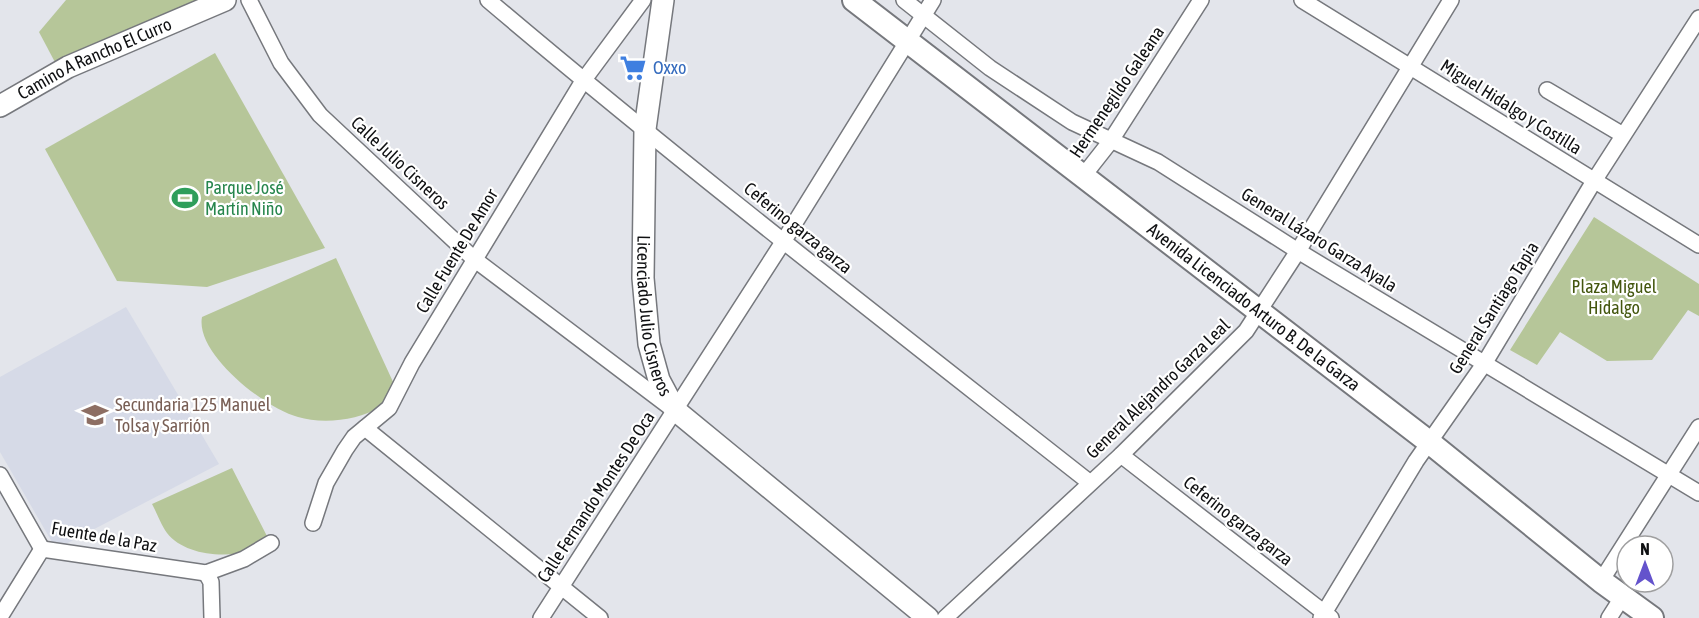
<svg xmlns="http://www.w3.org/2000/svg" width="1699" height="618" font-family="'Asap Condensed',sans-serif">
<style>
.built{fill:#d6dae7}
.green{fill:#b6c699}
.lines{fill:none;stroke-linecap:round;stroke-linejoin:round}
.street-casing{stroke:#76787d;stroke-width:18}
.secondary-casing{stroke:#76787d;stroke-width:24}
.primary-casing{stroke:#76787d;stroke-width:26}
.street{stroke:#fff;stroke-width:15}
.secondary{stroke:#fff;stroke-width:21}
.primary{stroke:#fff;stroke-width:22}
.labels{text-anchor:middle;stroke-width:4.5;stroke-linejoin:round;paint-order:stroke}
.street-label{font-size:18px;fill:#0f1012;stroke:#fff}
.shop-label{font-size:18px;fill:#366cbe;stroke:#fff;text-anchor:start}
.leisure-label{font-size:18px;fill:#27864d;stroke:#fff;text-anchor:start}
.park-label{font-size:18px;fill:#43560e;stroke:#fff}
.education-label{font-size:18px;fill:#785e54;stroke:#fff;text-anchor:start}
</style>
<rect width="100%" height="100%" fill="#e3e5eb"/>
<!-- built -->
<path class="built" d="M 126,307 L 219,464 L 56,549 L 0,452 L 0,377 Z"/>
<!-- green -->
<g class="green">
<path d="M 66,0 L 211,0 L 57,66 L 39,32 Z"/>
<path d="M 215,53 L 325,248 L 207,287 L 117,281 L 45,149 Z"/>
<path d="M 1594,217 L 1699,284 L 1699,316 L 1688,310 L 1652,360 L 1607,361 L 1560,332 L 1537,365 L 1510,350 Z"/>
<path d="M 336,258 L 394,384 C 390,392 387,402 379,407 C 359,421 321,424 298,417 C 266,409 195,354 202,317 Z"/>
<path d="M 232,468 L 270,542 C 245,560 188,560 167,533 C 161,525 157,513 152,504 Z"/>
</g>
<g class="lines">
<!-- street casing -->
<g class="street-casing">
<g id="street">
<path d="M 249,0 L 281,63 L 320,115 L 474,259 L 670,407"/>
<path d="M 488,0 C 684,166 887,323 1089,482"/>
<path d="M 904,0 L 990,68 L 1072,122 L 1158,162 L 1298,251 L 1699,493"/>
<path d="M 1302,0 L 1699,245"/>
<path d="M 1547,90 L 1623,135"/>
<path d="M 1084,175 L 1110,142 L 1201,0"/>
<path d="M 365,428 L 600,618"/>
<path d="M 1121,455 L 1331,618"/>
<path d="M 0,475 L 42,549"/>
<path d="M 313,523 L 326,483 L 345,450 L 354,437 L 389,408 L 412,363 L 583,81 L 643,0"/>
<path d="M 42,549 L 206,573 L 244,559 L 271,543"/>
<path d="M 206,573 L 211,582 L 212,618"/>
<path d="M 1601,581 L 1699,427"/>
<path d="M 0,617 L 42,549"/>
<path d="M 541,618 L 783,242 L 933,0"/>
<path d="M 945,618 L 1121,455 L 1246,331 L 1298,251 L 1451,0"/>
<path d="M 1321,618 L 1416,461 L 1484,364 L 1594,181 L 1699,18"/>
<path d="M 1609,618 L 1623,596"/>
</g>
</g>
<!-- secondary casing -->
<g class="secondary-casing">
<g id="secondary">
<path id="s1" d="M 663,0 L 645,129 L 643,278 L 649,344 L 659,380 L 675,410 L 928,618"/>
<path id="s2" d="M 0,106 L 68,67 L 225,0"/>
</g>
</g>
<!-- primary casing -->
<g class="primary-casing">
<g id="primary">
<path id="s3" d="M 854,0 L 1429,442 L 1601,581 L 1652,618"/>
</g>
</g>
<!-- street -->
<use href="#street" class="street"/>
<!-- secondary -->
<use href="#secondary" class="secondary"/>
<!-- primary -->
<use href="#primary" class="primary"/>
</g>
<!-- icons -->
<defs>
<g id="supermarket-bare" transform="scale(2.07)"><path d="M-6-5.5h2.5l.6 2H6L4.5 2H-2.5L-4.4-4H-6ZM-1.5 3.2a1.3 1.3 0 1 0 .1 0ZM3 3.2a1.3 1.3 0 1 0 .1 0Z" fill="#3f7fe0" stroke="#fff" stroke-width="2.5" paint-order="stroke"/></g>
<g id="stadium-bare" transform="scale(2.07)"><path d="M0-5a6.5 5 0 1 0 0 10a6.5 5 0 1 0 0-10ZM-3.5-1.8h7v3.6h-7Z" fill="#2e9e5b" stroke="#fff" stroke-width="2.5" paint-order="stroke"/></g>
<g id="school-bare" transform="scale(2.07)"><path d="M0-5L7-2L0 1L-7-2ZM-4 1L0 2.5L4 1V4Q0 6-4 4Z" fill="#8d6e63" stroke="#fff" stroke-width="2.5" paint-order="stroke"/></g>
</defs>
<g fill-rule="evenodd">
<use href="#supermarket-bare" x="633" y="68"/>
<use href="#stadium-bare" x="185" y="198"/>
<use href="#school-bare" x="95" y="415"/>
</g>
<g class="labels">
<!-- street labels -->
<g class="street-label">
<text dy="6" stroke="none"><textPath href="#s2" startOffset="106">Camino A Rancho El Curro</textPath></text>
<text transform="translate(1117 92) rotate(-56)" y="6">Hermenegildo Galeana</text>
<text transform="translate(1511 107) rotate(32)" y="6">Miguel Hidalgo y Costilla</text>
<text transform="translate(400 163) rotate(43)" y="6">Calle Julio Cisneros</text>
<text transform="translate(798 228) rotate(39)" y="6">Ceferino garza garza</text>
<text transform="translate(1319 240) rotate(32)" y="6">General Lázaro Garza Ayala</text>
<text transform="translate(457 251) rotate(-59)" y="6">Calle Fuente De Amor</text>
<text dy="6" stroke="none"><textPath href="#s3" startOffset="504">Avenida Licenciado Arturo B. De la Garza</textPath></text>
<text transform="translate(1494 308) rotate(-58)" y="6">General Santiago Tapia</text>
<text dy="6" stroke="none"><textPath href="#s1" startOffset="318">Licenciado Julio Cisneros</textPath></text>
<text transform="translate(1158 389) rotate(-44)" y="6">General Alejandro Garza Leal</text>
<text transform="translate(596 497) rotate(-57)" y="6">Calle Fernando Montes De Oca</text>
<text transform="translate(1238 521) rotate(38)" y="6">Ceferino garza garza</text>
<text transform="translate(104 537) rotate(10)" y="6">Fuente de la Paz</text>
</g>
<!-- shop labels -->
<g class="shop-label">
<text x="653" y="74">Oxxo</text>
</g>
<!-- leisure labels -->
<g class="leisure-label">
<text x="205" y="194">Parque José<tspan x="205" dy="21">Martín Niño</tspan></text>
</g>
<!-- park labels -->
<g class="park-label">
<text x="1614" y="293">Plaza Miguel<tspan x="1614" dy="21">Hidalgo</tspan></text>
</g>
<!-- education labels -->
<g class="education-label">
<text x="115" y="411">Secundaria 125 Manuel<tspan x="115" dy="21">Tolsa y Sarrión</tspan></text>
</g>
</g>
<!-- north arrow -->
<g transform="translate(1645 564)"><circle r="28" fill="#ffffff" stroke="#9f9fa0" stroke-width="1.5"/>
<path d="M0-4.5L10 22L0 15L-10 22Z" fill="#6453cc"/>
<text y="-9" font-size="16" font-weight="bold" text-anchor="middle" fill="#0f1012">N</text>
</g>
</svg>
